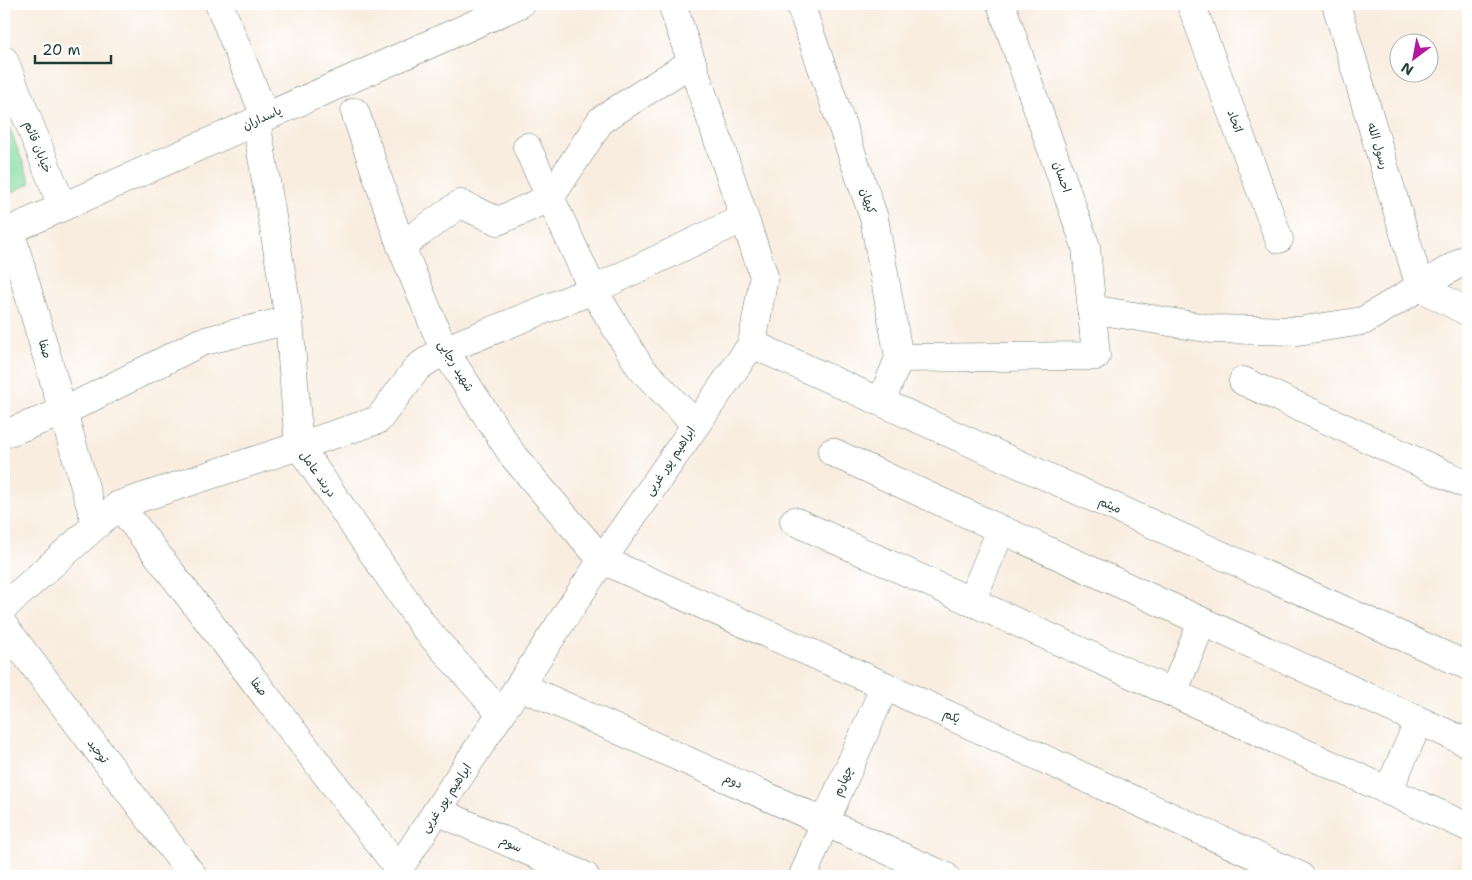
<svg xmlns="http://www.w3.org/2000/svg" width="1472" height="880" font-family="'Shantell Sans','Playpen Sans Arabic',sans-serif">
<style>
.green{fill:#85dda2;stroke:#528d6b}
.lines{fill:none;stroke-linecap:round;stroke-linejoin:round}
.minor-casing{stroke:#6b7b70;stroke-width:29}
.major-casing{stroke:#6b7b70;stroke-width:29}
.minor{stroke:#fff;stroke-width:28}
.major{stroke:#fff;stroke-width:28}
.labels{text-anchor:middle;stroke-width:4.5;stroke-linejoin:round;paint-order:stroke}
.street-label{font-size:12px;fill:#1f3d34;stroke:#fff}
</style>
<rect width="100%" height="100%" fill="#fff"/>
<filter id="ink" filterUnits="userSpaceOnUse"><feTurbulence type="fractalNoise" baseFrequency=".02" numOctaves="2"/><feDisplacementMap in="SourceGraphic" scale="10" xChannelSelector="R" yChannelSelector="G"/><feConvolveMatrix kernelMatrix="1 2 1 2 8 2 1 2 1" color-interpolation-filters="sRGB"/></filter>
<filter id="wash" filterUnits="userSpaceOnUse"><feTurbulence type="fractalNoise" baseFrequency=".0096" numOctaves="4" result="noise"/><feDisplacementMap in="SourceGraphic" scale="20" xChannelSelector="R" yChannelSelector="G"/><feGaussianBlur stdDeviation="1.12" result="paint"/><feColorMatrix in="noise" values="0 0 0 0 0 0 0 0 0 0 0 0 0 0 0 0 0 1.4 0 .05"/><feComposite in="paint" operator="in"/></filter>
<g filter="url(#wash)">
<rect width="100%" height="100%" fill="#f9ede0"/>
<!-- green -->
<path class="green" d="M 4,114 L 31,183 L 4,196 Z"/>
</g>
<g filter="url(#ink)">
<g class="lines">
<!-- minor casing -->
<g class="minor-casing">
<g id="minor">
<path d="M 219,4 L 265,116"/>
<path d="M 800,4 L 874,218 L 899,358 L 881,402"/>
<path d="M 1191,4 L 1279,239"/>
<path d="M 1336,4 L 1420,287"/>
<path d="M 4,60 L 62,206"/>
<path d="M 355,112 L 401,246 L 444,350 L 514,457 L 602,560 L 885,686 L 1300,876"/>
<path d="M 256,120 L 289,320 L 299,446 L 424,627 L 501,714"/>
<path d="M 527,147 L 593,290 L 640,367 L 695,424"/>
<path d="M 10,230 L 96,525"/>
<path d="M 401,246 L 460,204 L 498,221 L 550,198 L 601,120 L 692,62"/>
<path d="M 1420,287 L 1468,312"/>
<path d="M 1091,309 L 1212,329 L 1298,331 L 1363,321 L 1468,258"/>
<path d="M 752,344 L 1468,666"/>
<path d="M 899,358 L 1096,356 L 1086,247 L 1001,4"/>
<path d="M 1243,381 L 1468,485"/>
<path d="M 4,434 L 63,412 L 201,342 L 289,320"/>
<path d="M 832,452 L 1468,743"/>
<path d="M 119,505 L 399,869"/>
<path d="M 794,521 L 1468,827"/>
<path d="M 971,602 L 1001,530"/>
<path d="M 4,607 L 119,505 L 378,420 L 418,367 L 444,350 L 593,290 L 744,218"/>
<path d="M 4,626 L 193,876"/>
<path d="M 520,686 L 945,876"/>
<path d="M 1173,693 L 1202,622"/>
<path d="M 1388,791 L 1419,721"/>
<path d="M 437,811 L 585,876"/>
<path d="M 394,876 L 602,560 L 752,344 L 764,276 L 672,4"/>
<path d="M 803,876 L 825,822 L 885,686"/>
</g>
</g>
<!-- major casing -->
<g class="major-casing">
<path id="major" d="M 4,233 L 520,4"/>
</g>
<!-- minor -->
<use href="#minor" class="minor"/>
<!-- major -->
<use href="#major" class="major"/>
</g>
</g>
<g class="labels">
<!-- street labels -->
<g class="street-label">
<text transform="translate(262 118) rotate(-24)" y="4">پاسداران</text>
<text transform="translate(1235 121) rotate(70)" y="4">اتحاد</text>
<text transform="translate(1378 146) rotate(73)" y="4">رسول الله</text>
<text transform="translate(38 147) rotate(68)" y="4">خیابان قائم</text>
<text transform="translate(1062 177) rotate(71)" y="4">احسان</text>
<text transform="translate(868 201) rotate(71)" y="4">کیهان</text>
<text transform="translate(45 349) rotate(74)" y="4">صفا</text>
<text transform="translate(456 366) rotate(59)" y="4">شهید رجایی</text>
<text transform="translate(670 461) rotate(-56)" y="4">ابراهیم پور غربی</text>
<text transform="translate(318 474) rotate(55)" y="4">دربند عامل</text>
<text transform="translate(1110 505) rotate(24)" y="4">میثم</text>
<text transform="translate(259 687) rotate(52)" y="4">صفا</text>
<text transform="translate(952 716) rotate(25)" y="4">یکم</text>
<text transform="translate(98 751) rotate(53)" y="4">توحید</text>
<text transform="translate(733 781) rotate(24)" y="4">دوم</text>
<text transform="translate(843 781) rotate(-66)" y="4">چهارم</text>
<text transform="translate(446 798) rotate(-56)" y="4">ابراهیم پور غربی</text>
<text transform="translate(511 844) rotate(24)" y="4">سوم</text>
</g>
</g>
<!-- margin -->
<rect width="1472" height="880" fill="none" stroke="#fff" stroke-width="20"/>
<!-- north arrow -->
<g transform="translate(1414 58) rotate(212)"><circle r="24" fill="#ffffff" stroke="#a5b1ae"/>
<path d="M0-4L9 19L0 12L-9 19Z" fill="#b5179e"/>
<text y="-8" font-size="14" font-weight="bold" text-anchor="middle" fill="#1f3d34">N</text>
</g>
<!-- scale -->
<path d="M35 55v8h76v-8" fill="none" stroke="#1f3d34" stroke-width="2.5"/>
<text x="42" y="55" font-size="15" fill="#1f3d34" stroke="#ffffff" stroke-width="4" paint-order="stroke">20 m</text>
</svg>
